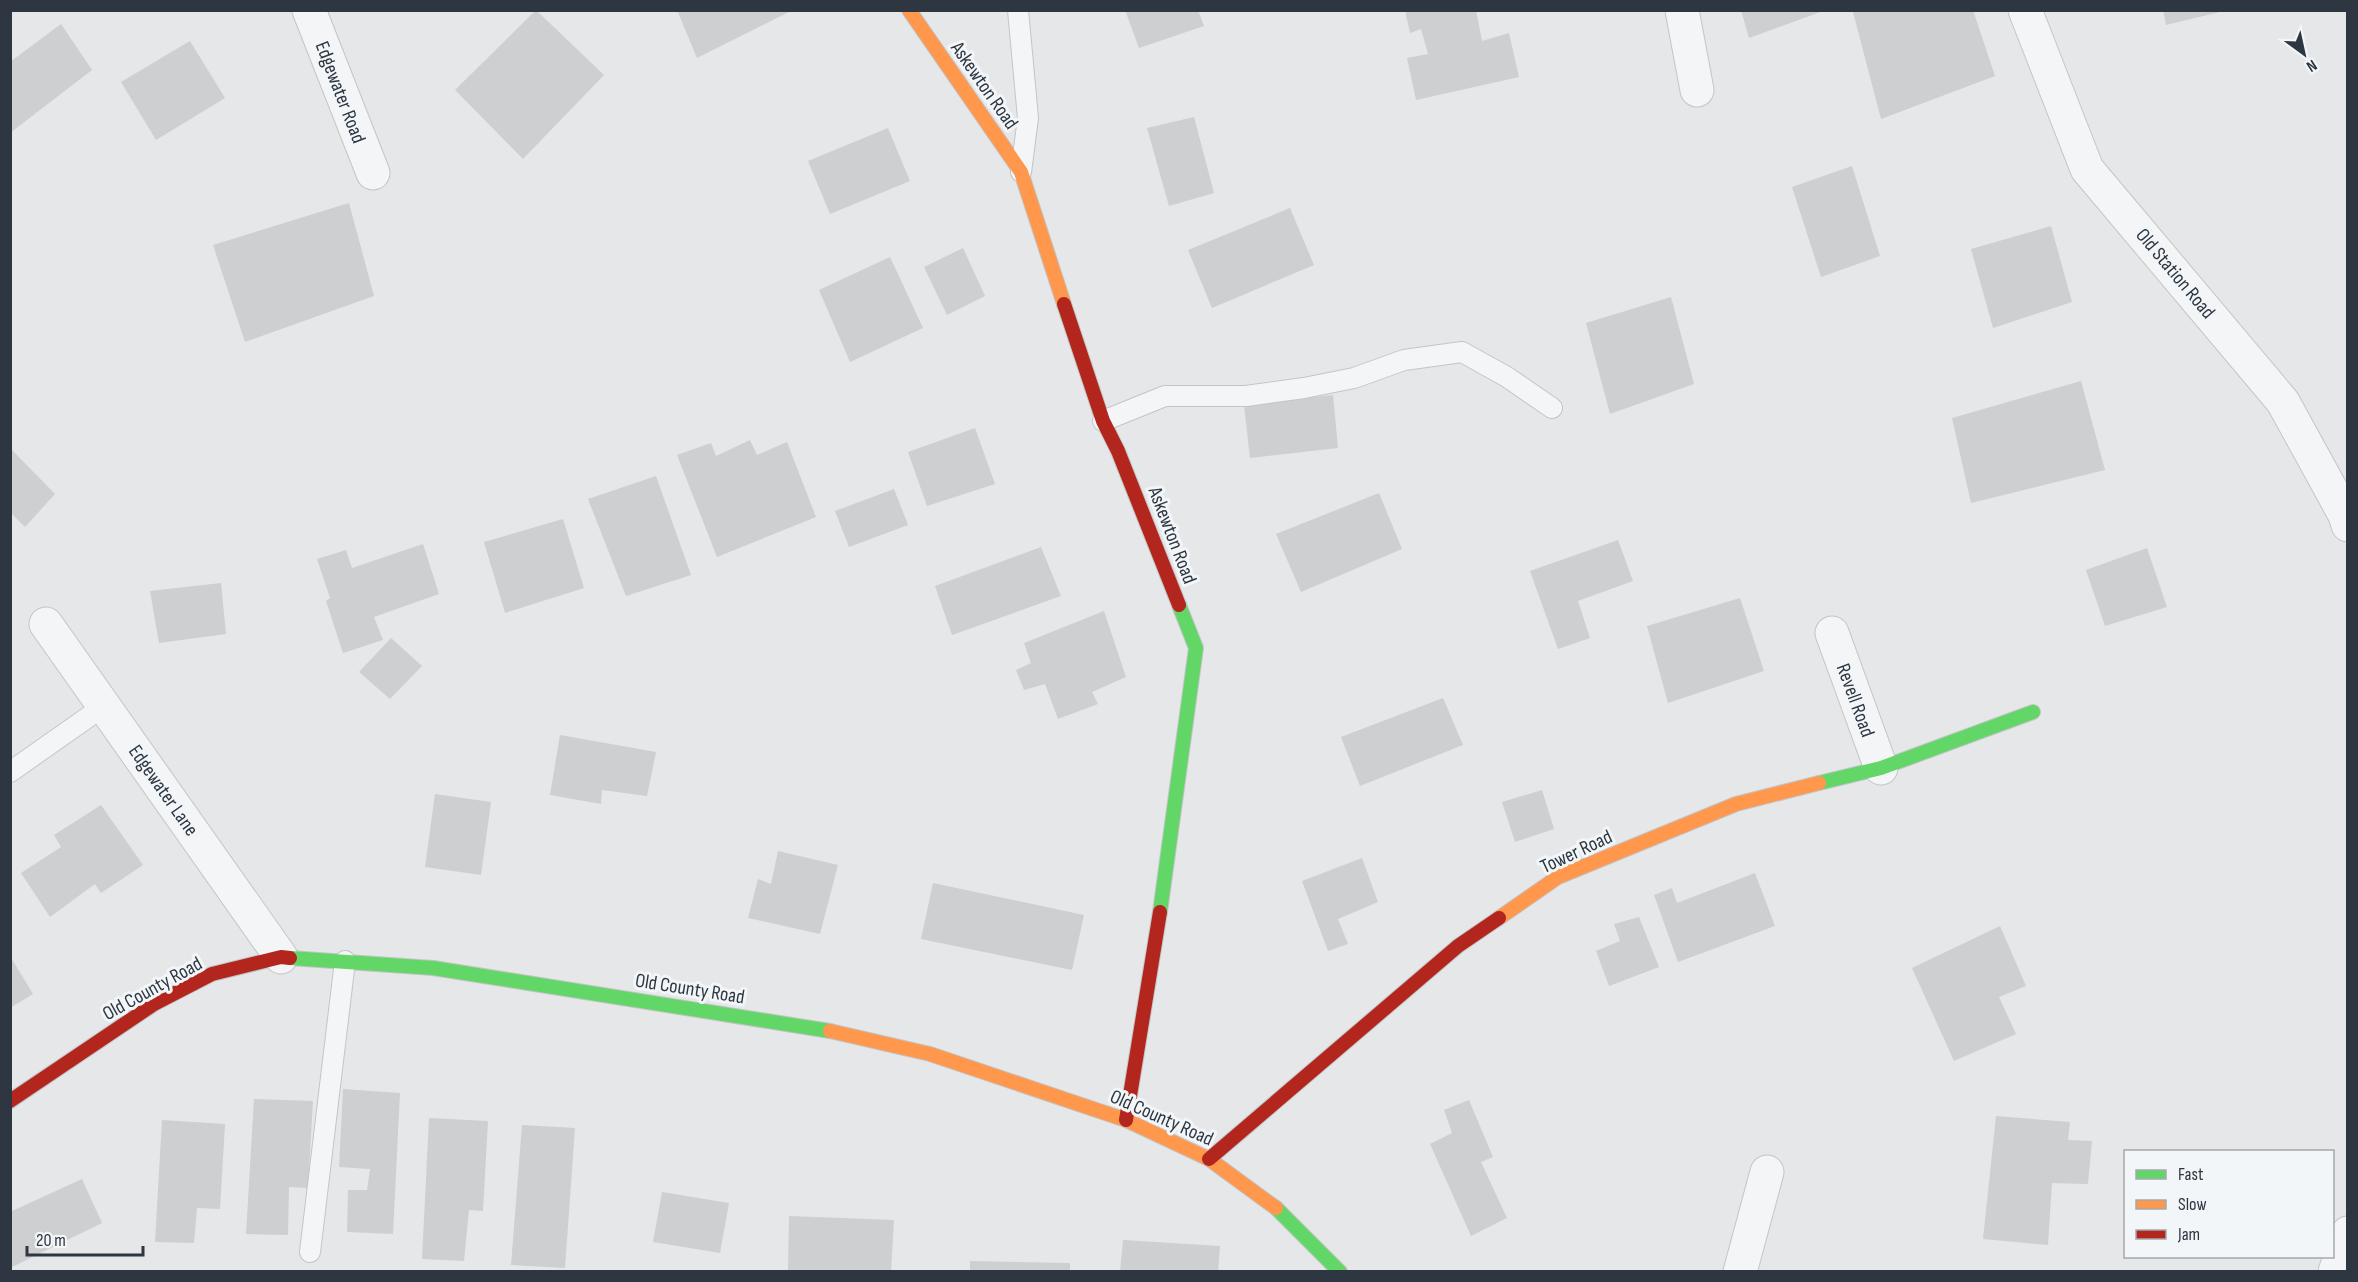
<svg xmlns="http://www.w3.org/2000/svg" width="2358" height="1282" font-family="'Sofia Sans Condensed',sans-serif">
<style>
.building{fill:#cdcfd1}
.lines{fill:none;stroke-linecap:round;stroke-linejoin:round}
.lane-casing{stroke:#c3c5c7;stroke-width:22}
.street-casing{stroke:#c3c5c7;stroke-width:35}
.fast-casing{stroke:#c3c5c7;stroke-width:16}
.slow-casing{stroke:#c3c5c7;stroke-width:16}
.jam-casing{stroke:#c3c5c7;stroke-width:16}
.lane{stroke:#f4f5f6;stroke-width:20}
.street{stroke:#f4f5f6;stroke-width:33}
.fast{stroke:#63d668;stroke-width:14}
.slow{stroke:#ff974d;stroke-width:14}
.jam{stroke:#b3261e;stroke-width:14}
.labels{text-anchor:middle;stroke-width:6;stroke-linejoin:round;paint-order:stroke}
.street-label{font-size:20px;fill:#2d3641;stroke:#f3f6f8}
</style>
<rect width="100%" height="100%" fill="#e5e7e9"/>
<!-- building -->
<g class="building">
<path d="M 536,10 L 604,75 L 523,159 L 455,90 Z"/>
<path d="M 677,10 L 793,10 L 697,58 Z"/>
<path d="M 1125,10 L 1198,10 L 1204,26 L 1139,48 Z"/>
<path d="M 1405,10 L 1476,10 L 1482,41 L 1509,33 L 1519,77 L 1416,100 L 1407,58 L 1428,54 L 1421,29 L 1410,33 Z"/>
<path d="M 1741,10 L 1823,10 L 1823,11 L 1749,38 Z"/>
<path d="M 1857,10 L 1973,10 L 1995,76 L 1881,119 L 1853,12 Z"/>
<path d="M 2163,10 L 2224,10 L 2224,11 L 2166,25 Z"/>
<path d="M 61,24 L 92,70 L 10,133 L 10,62 Z"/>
<path d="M 190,41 L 225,98 L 156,140 L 121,82 Z"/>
<path d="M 1194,117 L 1214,193 L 1169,206 L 1147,128 Z"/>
<path d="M 888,128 L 910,181 L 830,214 L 808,161 Z"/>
<path d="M 1852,166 L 1880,256 L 1821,277 L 1792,187 Z"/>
<path d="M 349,203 L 374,296 L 245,342 L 213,245 Z"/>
<path d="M 1290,208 L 1314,265 L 1212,308 L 1188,250 Z"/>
<path d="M 2051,226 L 2072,302 L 1993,328 L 1971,249 Z"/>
<path d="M 963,248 L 985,296 L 947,315 L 924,267 Z"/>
<path d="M 890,257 L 923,328 L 850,362 L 819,290 Z"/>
<path d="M 1671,297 L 1694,384 L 1610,414 L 1586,323 Z"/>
<path d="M 2081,381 L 2105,470 L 1971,503 L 1952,418 Z"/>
<path d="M 1333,395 L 1338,448 L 1250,458 L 1244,405 Z"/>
<path d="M 975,428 L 995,484 L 927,506 L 908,452 Z"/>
<path d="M 750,440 L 757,455 L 787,442 L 816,517 L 717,557 L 677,455 L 711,443 L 716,456 Z"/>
<path d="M 10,448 L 55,494 L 25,527 L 10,512 Z"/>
<path d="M 656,476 L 691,575 L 626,596 L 588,499 Z"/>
<path d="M 894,489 L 908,525 L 849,547 L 835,511 Z"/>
<path d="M 1379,493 L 1402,549 L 1301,592 L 1276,534 Z"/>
<path d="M 563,519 L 584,588 L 505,613 L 484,542 Z"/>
<path d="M 1618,540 L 1633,581 L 1578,601 L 1590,638 L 1558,649 L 1530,571 Z"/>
<path d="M 423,544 L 439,594 L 374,617 L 383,640 L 343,653 L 326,601 L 330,598 L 317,559 L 346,550 L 352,568 Z"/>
<path d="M 1041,547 L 1061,596 L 952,635 L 935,586 Z"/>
<path d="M 2147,548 L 2167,607 L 2105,626 L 2086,570 Z"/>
<path d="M 221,583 L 226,634 L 159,643 L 150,591 Z"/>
<path d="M 1740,598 L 1764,671 L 1668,703 L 1647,626 Z"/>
<path d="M 1104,611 L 1126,677 L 1092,692 L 1098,704 L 1058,719 L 1045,684 L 1024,690 L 1016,670 L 1031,663 L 1024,643 Z"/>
<path d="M 391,638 L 422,666 L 390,699 L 359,672 Z"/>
<path d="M 1443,698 L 1463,745 L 1360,786 L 1341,737 Z"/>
<path d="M 560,735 L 656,752 L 647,796 L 602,790 L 601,804 L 550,795 Z"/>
<path d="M 1542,790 L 1554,829 L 1515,842 L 1502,802 Z"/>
<path d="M 435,794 L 491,802 L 481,875 L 425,867 Z"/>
<path d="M 101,805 L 143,865 L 101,893 L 95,884 L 50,917 L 21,873 L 61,847 L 54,835 Z"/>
<path d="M 778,851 L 838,865 L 820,934 L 748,918 L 758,879 L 771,884 Z"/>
<path d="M 1362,858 L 1378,902 L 1338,919 L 1348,944 L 1328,951 L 1302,881 Z"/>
<path d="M 1755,873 L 1775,926 L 1678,962 L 1654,895 L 1672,888 L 1677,903 Z"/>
<path d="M 933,883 L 1084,915 L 1072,970 L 921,939 Z"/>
<path d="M 1639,917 L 1659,967 L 1609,986 L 1596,951 L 1620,941 L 1614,924 Z"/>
<path d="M 2000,926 L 2026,986 L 1999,997 L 2016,1034 L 1954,1061 L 1912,968 Z"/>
<path d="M 10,956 L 33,994 L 10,1008 Z"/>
<path d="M 343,1089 L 400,1093 L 393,1234 L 347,1232 L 348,1190 L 367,1190 L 370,1169 L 339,1167 Z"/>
<path d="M 254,1099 L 313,1101 L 308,1188 L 289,1187 L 288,1235 L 246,1234 Z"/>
<path d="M 1469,1100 L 1493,1157 L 1481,1162 L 1507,1218 L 1471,1236 L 1430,1144 L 1452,1133 L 1444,1110 Z"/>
<path d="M 1996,1116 L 2070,1122 L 2068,1140 L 2092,1141 L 2088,1184 L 2052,1183 L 2048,1245 L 1983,1239 Z"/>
<path d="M 429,1118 L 488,1121 L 483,1211 L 469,1210 L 464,1261 L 422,1259 Z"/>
<path d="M 162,1120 L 225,1124 L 220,1209 L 197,1208 L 194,1243 L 155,1242 Z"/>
<path d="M 522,1125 L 575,1128 L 565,1268 L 511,1265 Z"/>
<path d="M 82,1179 L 102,1223 L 10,1268 L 10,1212 Z"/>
<path d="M 662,1192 L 729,1203 L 720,1253 L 653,1242 Z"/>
<path d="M 789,1216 L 894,1220 L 891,1272 L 788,1272 Z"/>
<path d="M 1123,1240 L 1220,1246 L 1218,1272 L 1120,1272 Z"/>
<path d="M 970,1261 L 1070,1263 L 1070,1272 L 970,1272 Z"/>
</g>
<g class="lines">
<!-- lane casing -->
<g class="lane-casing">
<g id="lane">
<path d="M 1018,10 L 1028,118 L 1021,172"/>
<path d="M 1103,421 L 1165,396 L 1246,396 L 1304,388 L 1354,378 L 1404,360 L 1462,352 L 1507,377 L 1552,408"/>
<path d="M 10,772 L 104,706"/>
<path d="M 310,1252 L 345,961"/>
</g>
</g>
<!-- street casing -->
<g class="street-casing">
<g id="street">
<path d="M 309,10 L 373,173"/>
<path d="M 1682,10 L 1697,90"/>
<path d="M 2025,10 L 2087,169 L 2283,402 L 2345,515 L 2348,525"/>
<path d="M 46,624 L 281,957"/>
<path d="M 1832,633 L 1881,768"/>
<path d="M 1740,1272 L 1767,1172"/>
<path d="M 2335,1272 L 2348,1233"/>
</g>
</g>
<!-- fast casing -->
<g class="fast-casing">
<g id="fast">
<path d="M 1819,783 L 1881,768 L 2033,712"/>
<path d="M 1160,912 L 1196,648 L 1179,605"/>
<path d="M 290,958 L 433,968 L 830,1031"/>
<path d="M 1276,1208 L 1340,1272"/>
</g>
</g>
<!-- slow casing -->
<g class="slow-casing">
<g id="slow">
<path d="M 909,10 L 1021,172 L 1064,304"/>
<path d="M 1499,918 L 1558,877 L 1736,804 L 1819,783"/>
<path d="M 830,1031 L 930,1054 L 1126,1120 L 1209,1159 L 1276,1208"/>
</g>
</g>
<!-- jam casing -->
<g class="jam-casing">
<g id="jam">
<path d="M 1064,304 L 1103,421 L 1118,451 L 1179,605"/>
<path d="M 10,1101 L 154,1004 L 212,974 L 281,957 L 290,958"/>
<path d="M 1126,1120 L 1160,912"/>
<path d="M 1209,1159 L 1458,946 L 1499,918"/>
</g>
</g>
<!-- lane -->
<use href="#lane" class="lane"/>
<!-- street -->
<use href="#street" class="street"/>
<!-- fast -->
<use href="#fast" class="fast"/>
<!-- slow -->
<use href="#slow" class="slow"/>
<!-- jam -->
<use href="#jam" class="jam"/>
</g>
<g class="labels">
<!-- street labels -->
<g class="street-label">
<text transform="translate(985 85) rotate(55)" y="7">Askewton Road</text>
<text transform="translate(341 92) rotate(69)" y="7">Edgewater Road</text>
<text transform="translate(2176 273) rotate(50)" y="7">Old Station Road</text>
<text transform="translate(1173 535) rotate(69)" y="7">Askewton Road</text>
<text transform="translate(1856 700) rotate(70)" y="7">Revell Road</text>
<text transform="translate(164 790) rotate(55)" y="7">Edgewater Lane</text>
<text transform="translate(1576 851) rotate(-25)" y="7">Tower Road</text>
<text transform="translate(152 988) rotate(-29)" y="7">Old County Road</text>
<text transform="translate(690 988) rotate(9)" y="7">Old County Road</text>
<text transform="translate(1162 1117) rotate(24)" y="7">Old County Road</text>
</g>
</g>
<!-- border -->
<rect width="2358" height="1282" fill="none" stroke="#2d3641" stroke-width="24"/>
<!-- legend -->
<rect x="2124" y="1150" width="210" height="108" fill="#f3f6f8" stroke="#a4a9af" stroke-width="1.5"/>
<rect x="2136" y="1170" width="30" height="9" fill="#63d668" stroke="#a4a9af" stroke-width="1.5"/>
<text x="2178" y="1180" font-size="18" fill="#2d3641">Fast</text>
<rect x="2136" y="1200" width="30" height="9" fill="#ff974d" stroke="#a4a9af" stroke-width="1.5"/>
<text x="2178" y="1210" font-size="18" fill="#2d3641">Slow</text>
<rect x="2136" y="1230" width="30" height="9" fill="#b3261e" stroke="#a4a9af" stroke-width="1.5"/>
<text x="2178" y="1240" font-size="18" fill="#2d3641">Jam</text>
<!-- north arrow -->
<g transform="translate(2304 54) rotate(147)" stroke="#f3f6f8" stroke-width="4.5" paint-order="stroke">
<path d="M0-4.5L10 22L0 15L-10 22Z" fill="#2d3641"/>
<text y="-9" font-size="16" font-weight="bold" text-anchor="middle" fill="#2d3641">N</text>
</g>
<!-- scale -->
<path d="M27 1246v9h116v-9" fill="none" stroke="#2d3641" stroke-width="3"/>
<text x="36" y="1246" font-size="18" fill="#2d3641" stroke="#f3f6f8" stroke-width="4.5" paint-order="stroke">20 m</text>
</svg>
